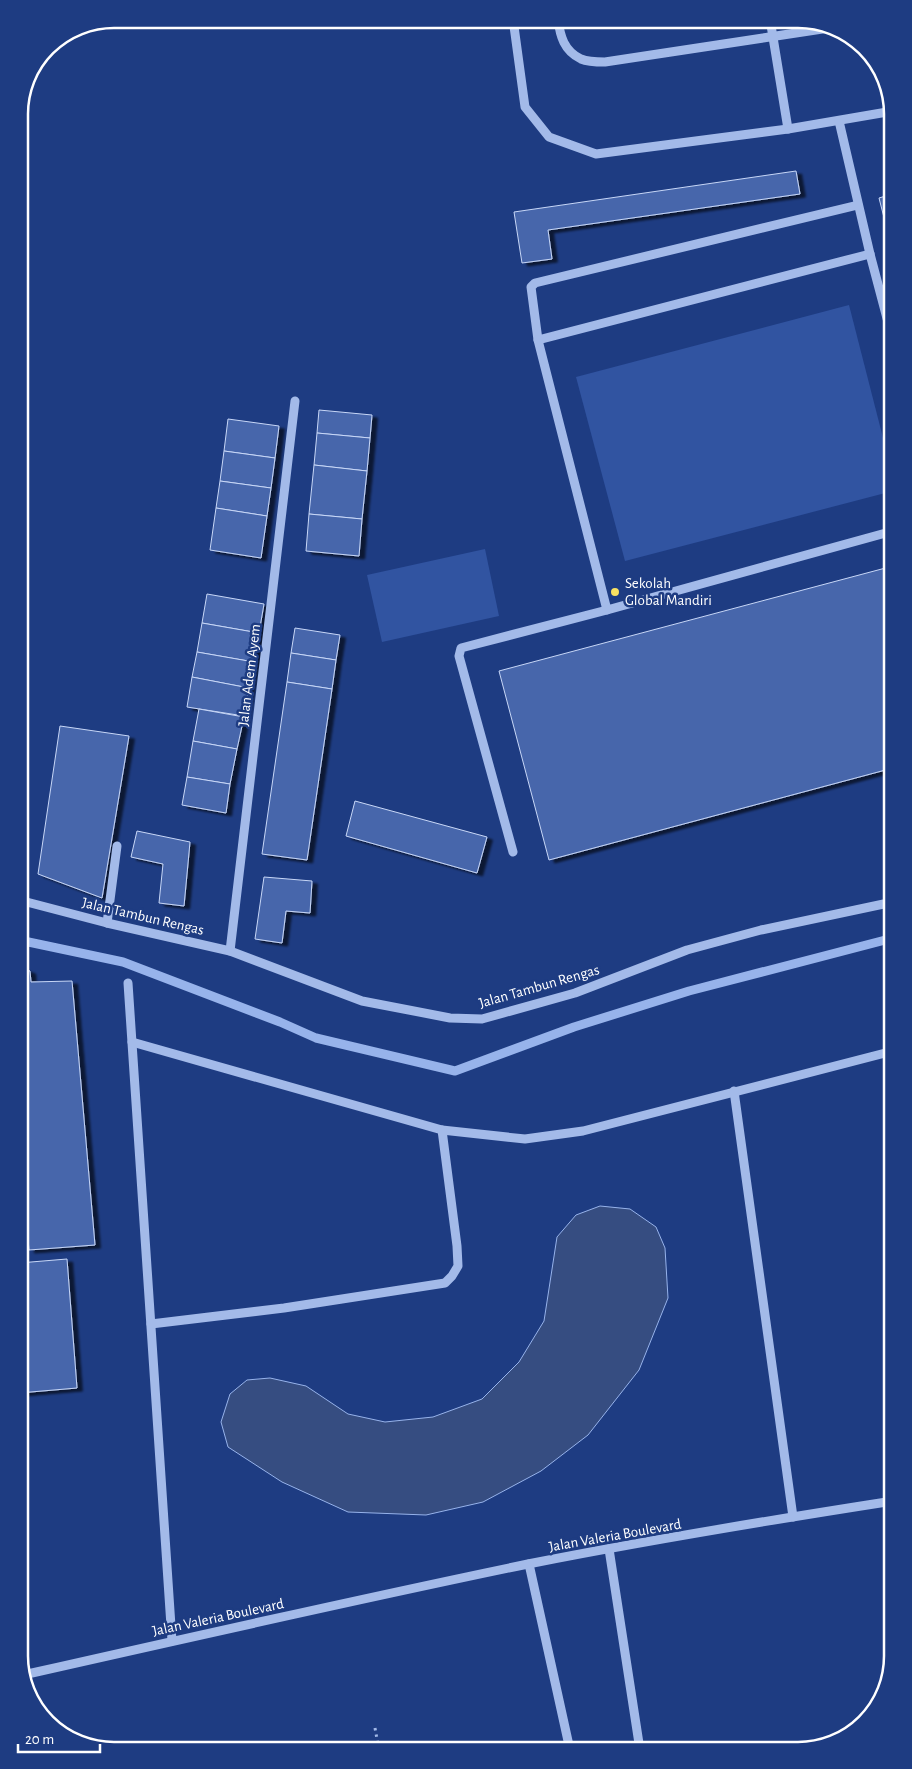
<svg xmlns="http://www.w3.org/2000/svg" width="912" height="1769" font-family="'Alegreya Sans',sans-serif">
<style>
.green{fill:#3154a1}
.water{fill:#364d81;stroke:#97b3eb}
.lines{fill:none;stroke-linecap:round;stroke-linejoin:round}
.stream{stroke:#97b3eb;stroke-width:9}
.building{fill:#4666ab;stroke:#c8d7f7;filter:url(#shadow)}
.path{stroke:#a3bae9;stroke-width:3;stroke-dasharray:2.5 4;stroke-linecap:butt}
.minor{stroke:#a3bae9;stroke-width:9}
.poi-dot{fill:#f9e162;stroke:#1e3c82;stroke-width:2}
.labels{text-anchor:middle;stroke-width:5;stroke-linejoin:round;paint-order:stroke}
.poi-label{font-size:15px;fill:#fff;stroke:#1e3c82;text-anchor:start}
.street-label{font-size:15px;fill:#fff;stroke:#1e3c82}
.rim{fill:none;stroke:#fff;stroke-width:2.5}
</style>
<defs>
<filter id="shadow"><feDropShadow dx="5.5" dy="3" stdDeviation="1" flood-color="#0009"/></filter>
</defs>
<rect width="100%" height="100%" fill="#1e3c82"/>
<!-- green -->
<g class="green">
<path d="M 849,305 L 893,477 L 893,491 L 625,561 L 576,377 Z"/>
<path d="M 485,549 L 499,616 L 382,642 L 367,575 Z"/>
</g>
<!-- water -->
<path class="water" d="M 600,1206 L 630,1209 L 656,1227 L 665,1248 L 668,1298 L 639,1370 L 588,1435 L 541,1471 L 483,1502 L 426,1515 L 348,1512 L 282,1482 L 228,1447 L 221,1422 L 230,1394 L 247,1380 L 270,1378 L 306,1386 L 348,1414 L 385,1422 L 433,1417 L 482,1399 L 519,1362 L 544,1321 L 557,1237 L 576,1215 Z"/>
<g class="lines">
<!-- stream -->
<path class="stream" d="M 19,940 L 123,962 L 280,1022 L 316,1038 L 455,1071 L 574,1027 L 689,991 L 893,938"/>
</g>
<!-- building -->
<g class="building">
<path d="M 796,171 L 800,194 L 548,230 L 552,259 L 522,263 L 514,212 Z"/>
<path d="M 889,195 L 893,209 L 893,253 L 879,198 Z"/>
<path d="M 319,410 L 372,415 L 370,438 L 317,433 Z"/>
<path d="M 228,419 L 279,426 L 275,458 L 224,451 Z"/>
<path d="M 317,433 L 370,438 L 367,471 L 314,465 Z"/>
<path d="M 224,451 L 275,458 L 271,488 L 220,481 Z"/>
<path d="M 314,465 L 367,471 L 362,519 L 309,514 Z"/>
<path d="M 220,481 L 271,488 L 267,516 L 216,508 Z"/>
<path d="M 216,508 L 267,516 L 261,558 L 210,550 Z"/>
<path d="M 309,514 L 362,519 L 359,556 L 306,551 Z"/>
<path d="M 893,566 L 893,768 L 549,860 L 499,671 Z"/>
<path d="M 207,594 L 264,604 L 259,633 L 202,623 Z"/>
<path d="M 202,623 L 259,633 L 254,662 L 197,652 Z"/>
<path d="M 295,628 L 340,635 L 336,660 L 291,653 Z"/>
<path d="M 197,652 L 254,662 L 249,688 L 192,677 Z"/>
<path d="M 291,653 L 336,660 L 332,689 L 287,682 Z"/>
<path d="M 192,677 L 249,688 L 244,716 L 187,707 Z"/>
<path d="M 287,682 L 332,689 L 307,860 L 262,854 Z"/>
<path d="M 199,709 L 244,717 L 237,749 L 193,741 Z"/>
<path d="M 60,726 L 129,736 L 102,898 L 38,874 Z"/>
<path d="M 193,741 L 237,749 L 230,784 L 187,777 Z"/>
<path d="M 187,777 L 230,784 L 226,813 L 182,805 Z"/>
<path d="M 355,801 L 487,837 L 477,873 L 346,836 Z"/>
<path d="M 137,831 L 190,842 L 184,906 L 159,903 L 163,864 L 131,857 Z"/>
<path d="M 264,877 L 312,881 L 310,913 L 286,911 L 282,943 L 255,939 Z"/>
<path d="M 19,967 L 30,971 L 31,982 L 72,981 L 95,1245 L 29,1250 L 19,1136 Z"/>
<path d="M 67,1259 L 77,1388 L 19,1393 L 19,1263 Z"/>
</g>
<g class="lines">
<!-- path -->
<path class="path" d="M 375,1728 L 379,1750"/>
<!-- minor -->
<g class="minor">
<path d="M 513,19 L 525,107 L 549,137 L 596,154 L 788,129 L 893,111"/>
<path d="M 558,19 C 560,36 564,51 581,59 C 588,62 598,62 605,62 L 829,28"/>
<path d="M 770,19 L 788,129"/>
<path d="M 839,121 L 870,254 L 893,341"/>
<path d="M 858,205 L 535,283 L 531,287 L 538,340 L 870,254"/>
<path d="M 538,340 L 607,610 L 893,531"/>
<path d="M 513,852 L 459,656 L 461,648 L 607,610"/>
<path d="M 19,900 L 107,923 L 230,951 L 362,1001 L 450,1018 L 482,1019 L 575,993 L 687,950 L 761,930 L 893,902"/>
<path d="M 107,923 L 117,846"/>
<path d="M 230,951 L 295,401"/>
<path d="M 128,983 L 172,1641"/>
<path d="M 132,1042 L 442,1130 L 525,1139 L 583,1131 L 893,1051"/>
<path d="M 734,1091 L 793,1517"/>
<path d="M 151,1324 L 284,1308 L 445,1283 L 452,1276 L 458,1266 L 457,1246 L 442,1130"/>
<path d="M 609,1549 L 640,1750"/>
<path d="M 529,1564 L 570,1750"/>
<path d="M 23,1675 C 191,1637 359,1599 528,1564 C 649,1540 771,1520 893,1501"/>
</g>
</g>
<!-- markers -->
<circle class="poi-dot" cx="615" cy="592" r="5"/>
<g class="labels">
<!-- poi labels -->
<g class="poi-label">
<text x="625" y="588">Sekolah<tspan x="625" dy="17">Global Mandiri</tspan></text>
</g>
<!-- street labels -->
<g class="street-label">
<text transform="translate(249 675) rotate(-83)" y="5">Jalan Adem Ayem</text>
<text transform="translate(143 916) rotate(13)" y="5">Jalan Tambun Rengas</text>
<text transform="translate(539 986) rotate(-16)" y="5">Jalan Tambun Rengas</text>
<text transform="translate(615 1535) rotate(-10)" y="5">Jalan Valeria Boulevard</text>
<text transform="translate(218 1617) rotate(-12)" y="5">Jalan Valeria Boulevard</text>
</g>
</g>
<!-- crop -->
<path d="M0 0H912V1769H0ZM114 28H798A86 86 0 0 1 884 114V1656A86 86 0 0 1 798 1742H114A86 86 0 0 1 28 1656V114A86 86 0 0 1 114 28Z" fill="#1e3c82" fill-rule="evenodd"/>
<path class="rim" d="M114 28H798A86 86 0 0 1 884 114V1656A86 86 0 0 1 798 1742H114A86 86 0 0 1 28 1656V114A86 86 0 0 1 114 28Z"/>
<!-- scale -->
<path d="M18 1744v8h82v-8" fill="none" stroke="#ffffff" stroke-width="2.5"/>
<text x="25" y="1744" font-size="15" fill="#ffffff" stroke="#1e3c82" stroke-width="4" paint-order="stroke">20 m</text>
</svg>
